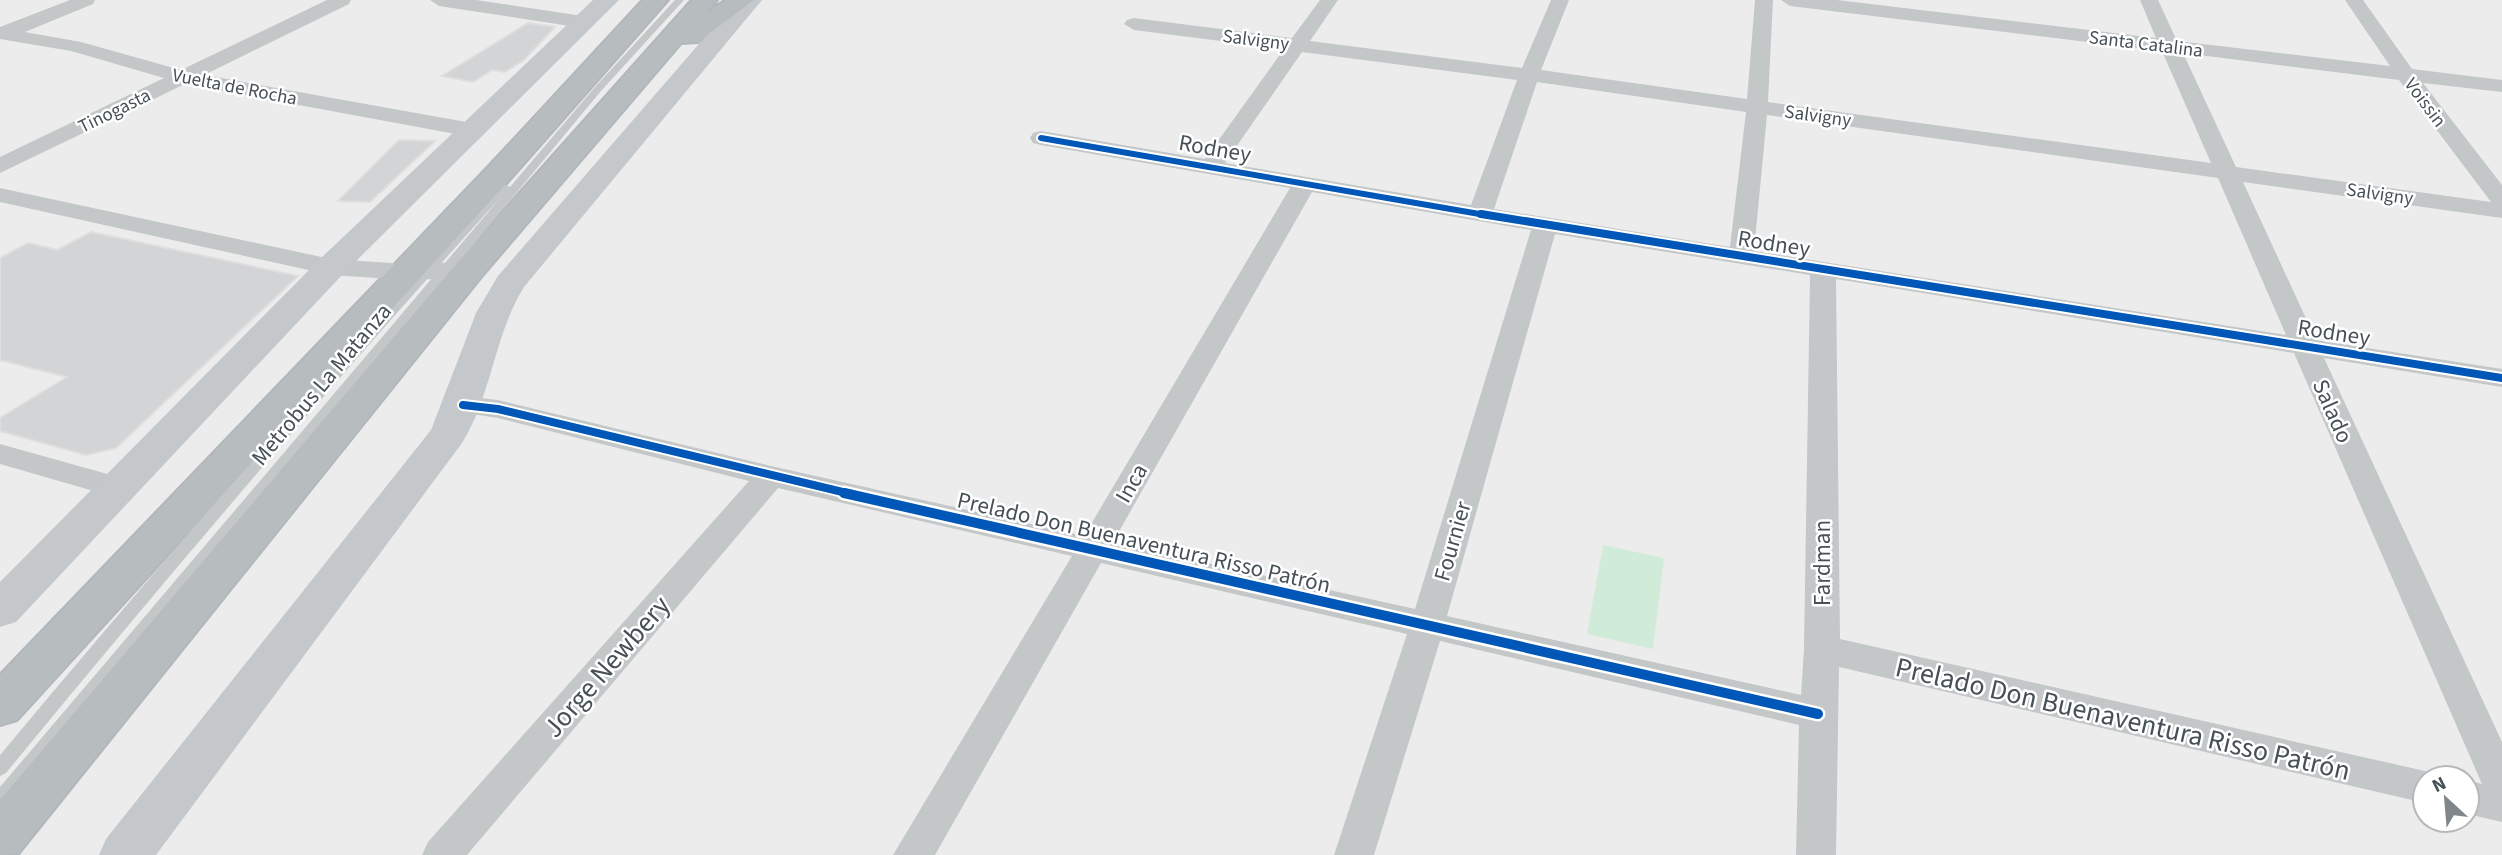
<svg xmlns="http://www.w3.org/2000/svg" width="2502" height="855" font-family="'Source Sans 3',sans-serif">
<style>
.green{fill:#d1ebd9}
.building{fill:#d3d4d5;stroke:#dededf;stroke-width:2}
.lines{fill:none;stroke-linecap:round;stroke-linejoin:round}
.highway-casing{stroke:#b2b7bb;stroke-width:4}
.lane{fill:#c3c7c8;fill-rule:evenodd}
.street{fill:#c3c7c8;fill-rule:evenodd}
.secondary{fill:#c5c8ca;fill-rule:evenodd}
.highway{fill:#b7bcbf;fill-rule:evenodd}
.cycleway-far2-casing{stroke:#fff;stroke-width:10}
.cycleway-far1-casing{stroke:#fff;stroke-width:12}
.cycleway-casing{stroke:#fff;stroke-width:15}
.cycleway-far2{stroke:#0057b8;stroke-width:6}
.cycleway-far1{stroke:#0057b8;stroke-width:8}
.cycleway{stroke:#0057b8;stroke-width:10}
.labels{text-anchor:middle;stroke-width:5;stroke-linejoin:round;paint-order:stroke}
.far-street-label{font-size:19px;fill:#455057;stroke:#fff}
.street-label{font-size:23px;fill:#455057;stroke:#fff}
.near-street-label{font-size:28px;fill:#455057;stroke:#fff}
</style>
<rect width="100%" height="100%" fill="#edecec"/>
<!-- green -->
<path class="green" d="M 1603,545 L 1664,558 L 1653,649 L 1587,634 Z"/>
<!-- building -->
<g class="building">
<path d="M 528,23 L 555,27 L 524,60 L 505,72 L 492,70 L 473,82 L 442,76 Z"/>
<path d="M 399,140 L 435,141 L 370,202 L 338,201 Z"/>
<path d="M 91,232 L 298,276 L 116,448 L 86,455 L 0,431 L 0,418 L 67,377 L 0,360 L 0,258 L 28,243 L 57,250 Z"/>
</g>
<g class="lines">
<!-- highway casing -->
<g class="highway-casing">
<g id="highway">
<path d="M 643,0 L 668,0 L 512,177 L 17,720 L 0,725 L 0,675 L 490,165 Z"/>
<path d="M 692,0 L 717,0 L 706,13 L 726,0 L 754,0 L 698,42 L 681,43 L 481,277 L 18,854 L 0,855 L 0,800 L 457,263 Z"/>
</g>
</g>
<!-- lane -->
<path class="lane" d="M 675,0 L 684,0 L 601,91 L 7,806 L 0,808 L 0,787 L 501,197 C 331,384 167,577 6,773 L 0,776 L 0,755 C 162,561 328,371 500,185 L 504,184 L 510,187 L 595,87 Z"/>
<!-- street -->
<g class="street">
<path d="M 70,0 L 95,0 L 93,4 L 25,32 L 81,42 L 181,70 L 327,0 L 351,0 L 349,4 L 204,75 L 472,123 L 480,125 L 483,130 L 480,135 L 472,137 L 185,84 L 0,173 L 0,157 L 164,78 L 71,51 L 0,39 L 0,27 Z"/>
<path d="M 430,0 L 476,0 L 583,16 L 593,22 L 583,28 L 439,6 Z"/>
<path d="M 1320,0 L 1338,0 L 1310,41 L 1522,68 L 1551,0 L 1569,0 L 1541,70 L 1747,99 L 1755,0 L 1773,0 L 1768,102 L 2211,163 L 2162,51 L 1790,6 L 1781,0 L 1837,0 L 2156,38 L 2140,0 L 2158,0 L 2177,41 L 2390,66 L 2345,0 L 2363,0 L 2412,69 L 2502,80 L 2502,92 L 2423,83 L 2502,185 L 2502,218 L 2243,182 L 2316,340 L 2502,369 L 2502,387 L 2324,358 L 2502,742 L 2502,822 L 2467,814 L 2467,780 L 2482,784 L 2294,353 L 1836,279 L 1840,639 L 2425,771 L 2440,778 L 2425,778 L 2425,803 L 1839,667 L 1836,855 L 1796,855 L 1799,725 L 1440,641 L 1374,855 L 1334,855 L 1407,634 L 1101,563 L 935,855 L 893,855 L 1072,556 L 778,488 L 467,855 L 422,855 L 428,842 L 749,481 L 498,418 L 453,411 L 448,405 L 453,399 L 463,396 L 498,400 L 771,466 L 1084,536 L 1290,188 L 1041,145 L 1033,143 L 1030,138 L 1033,133 L 1041,131 L 1205,159 L 1284,49 L 1134,30 L 1124,24 L 1127,20 L 1134,18 L 1292,38 ZM 1302,52 L 1517,80 L 1471,205 L 1225,163 ZM 2183,53 L 2399,80 L 2491,202 L 2236,167 ZM 1537,82 L 1746,112 L 1730,247 L 1494,209 ZM 1767,115 L 2218,178 L 2286,335 L 1754,251 ZM 1312,192 L 1531,230 L 1415,609 L 1113,542 ZM 1555,234 L 1810,275 L 1804,649 L 1801,695 L 1447,616 Z"/>
<path d="M 0,188 L 331,259 L 406,264 L 469,262 L 478,265 L 482,270 L 478,275 L 469,278 L 406,280 L 331,275 L 0,202 Z"/>
<path d="M 0,444 L 129,480 L 134,487 L 129,494 L 118,498 L 0,464 Z"/>
</g>
<!-- secondary -->
<g class="secondary">
<path d="M 593,0 L 619,0 L 343,274 L 16,622 L 0,627 L 0,582 L 319,260 Z"/>
<path d="M 737,0 L 762,0 L 524,287 C 494,335 492,395 462,443 L 156,855 L 99,855 L 106,839 L 431,430 L 476,313 L 498,276 Z"/>
</g>
<!-- highway -->
<use href="#highway" class="highway"/>
<!-- cycleway-far2 casing -->
<g class="cycleway-far2-casing">
<path id="cycleway-far2" d="M 1041,138 L 1491,216"/>
</g>
<!-- cycleway-far1 casing -->
<g class="cycleway-far1-casing">
<g id="cycleway-far1">
<path d="M 1481,214 L 2502,378"/>
<path d="M 463,405 L 498,409 L 851,494"/>
</g>
</g>
<!-- cycleway casing -->
<g class="cycleway-casing">
<path id="cycleway" d="M 844,493 L 1818,714"/>
</g>
<!-- cycleway-far2 -->
<use href="#cycleway-far2" class="cycleway-far2"/>
<!-- cycleway-far1 -->
<use href="#cycleway-far1" class="cycleway-far1"/>
<!-- cycleway -->
<use href="#cycleway" class="cycleway"/>
</g>
<g class="labels">
<!-- far-street labels -->
<g class="far-street-label">
<text transform="translate(1256 39) rotate(7)" y="7">Salvigny</text>
<text transform="translate(2146 43) rotate(7)" y="7">Santa Catalina</text>
<text transform="translate(235 86) rotate(11)" y="7">Vuelta de Rocha</text>
<text transform="translate(2426 102) rotate(53)" y="7">Voissin</text>
<text transform="translate(114 110) rotate(-26)" y="7">Tinogasta</text>
<text transform="translate(1818 115) rotate(8)" y="7">Salvigny</text>
<text transform="translate(2380 193) rotate(8)" y="7">Salvigny</text>
</g>
<!-- street labels -->
<g class="street-label">
<text transform="translate(1215 148) rotate(10)" y="8">Rodney</text>
<text transform="translate(1774 243) rotate(9)" y="8">Rodney</text>
<text transform="translate(2334 332) rotate(9)" y="8">Rodney</text>
<text transform="translate(321 384) rotate(-50)" y="8">Metrobus La Matanza</text>
<text transform="translate(2333 411) rotate(66)" y="8">Salado</text>
<text transform="translate(1131 483) rotate(-60)" y="8">Inca</text>
<text transform="translate(1452 541) rotate(-74)" y="8">Fournier</text>
<text transform="translate(1144 542) rotate(13)" y="8">Prelado Don Buenaventura Risso Patrón</text>
<text transform="translate(1822 563) rotate(-90)" y="8">Fardman</text>
</g>
<!-- near-street labels -->
<g class="near-street-label">
<text transform="translate(606 666) rotate(-49)" y="10">Jorge Newbery</text>
<text transform="translate(2123 718) rotate(13)" y="10">Prelado Don Buenaventura Risso Patrón</text>
</g>
</g>
<!-- north arrow -->
<g transform="translate(2446 799) rotate(334)"><circle r="33" fill="#ffffff" stroke="#b5b9bc" stroke-width="2"/>
<path d="M0-5L12 26L0 18L-12 26Z" fill="#80878b"/>
<text y="-10" font-size="19" font-weight="bold" text-anchor="middle" fill="#455057">N</text>
</g>
</svg>
